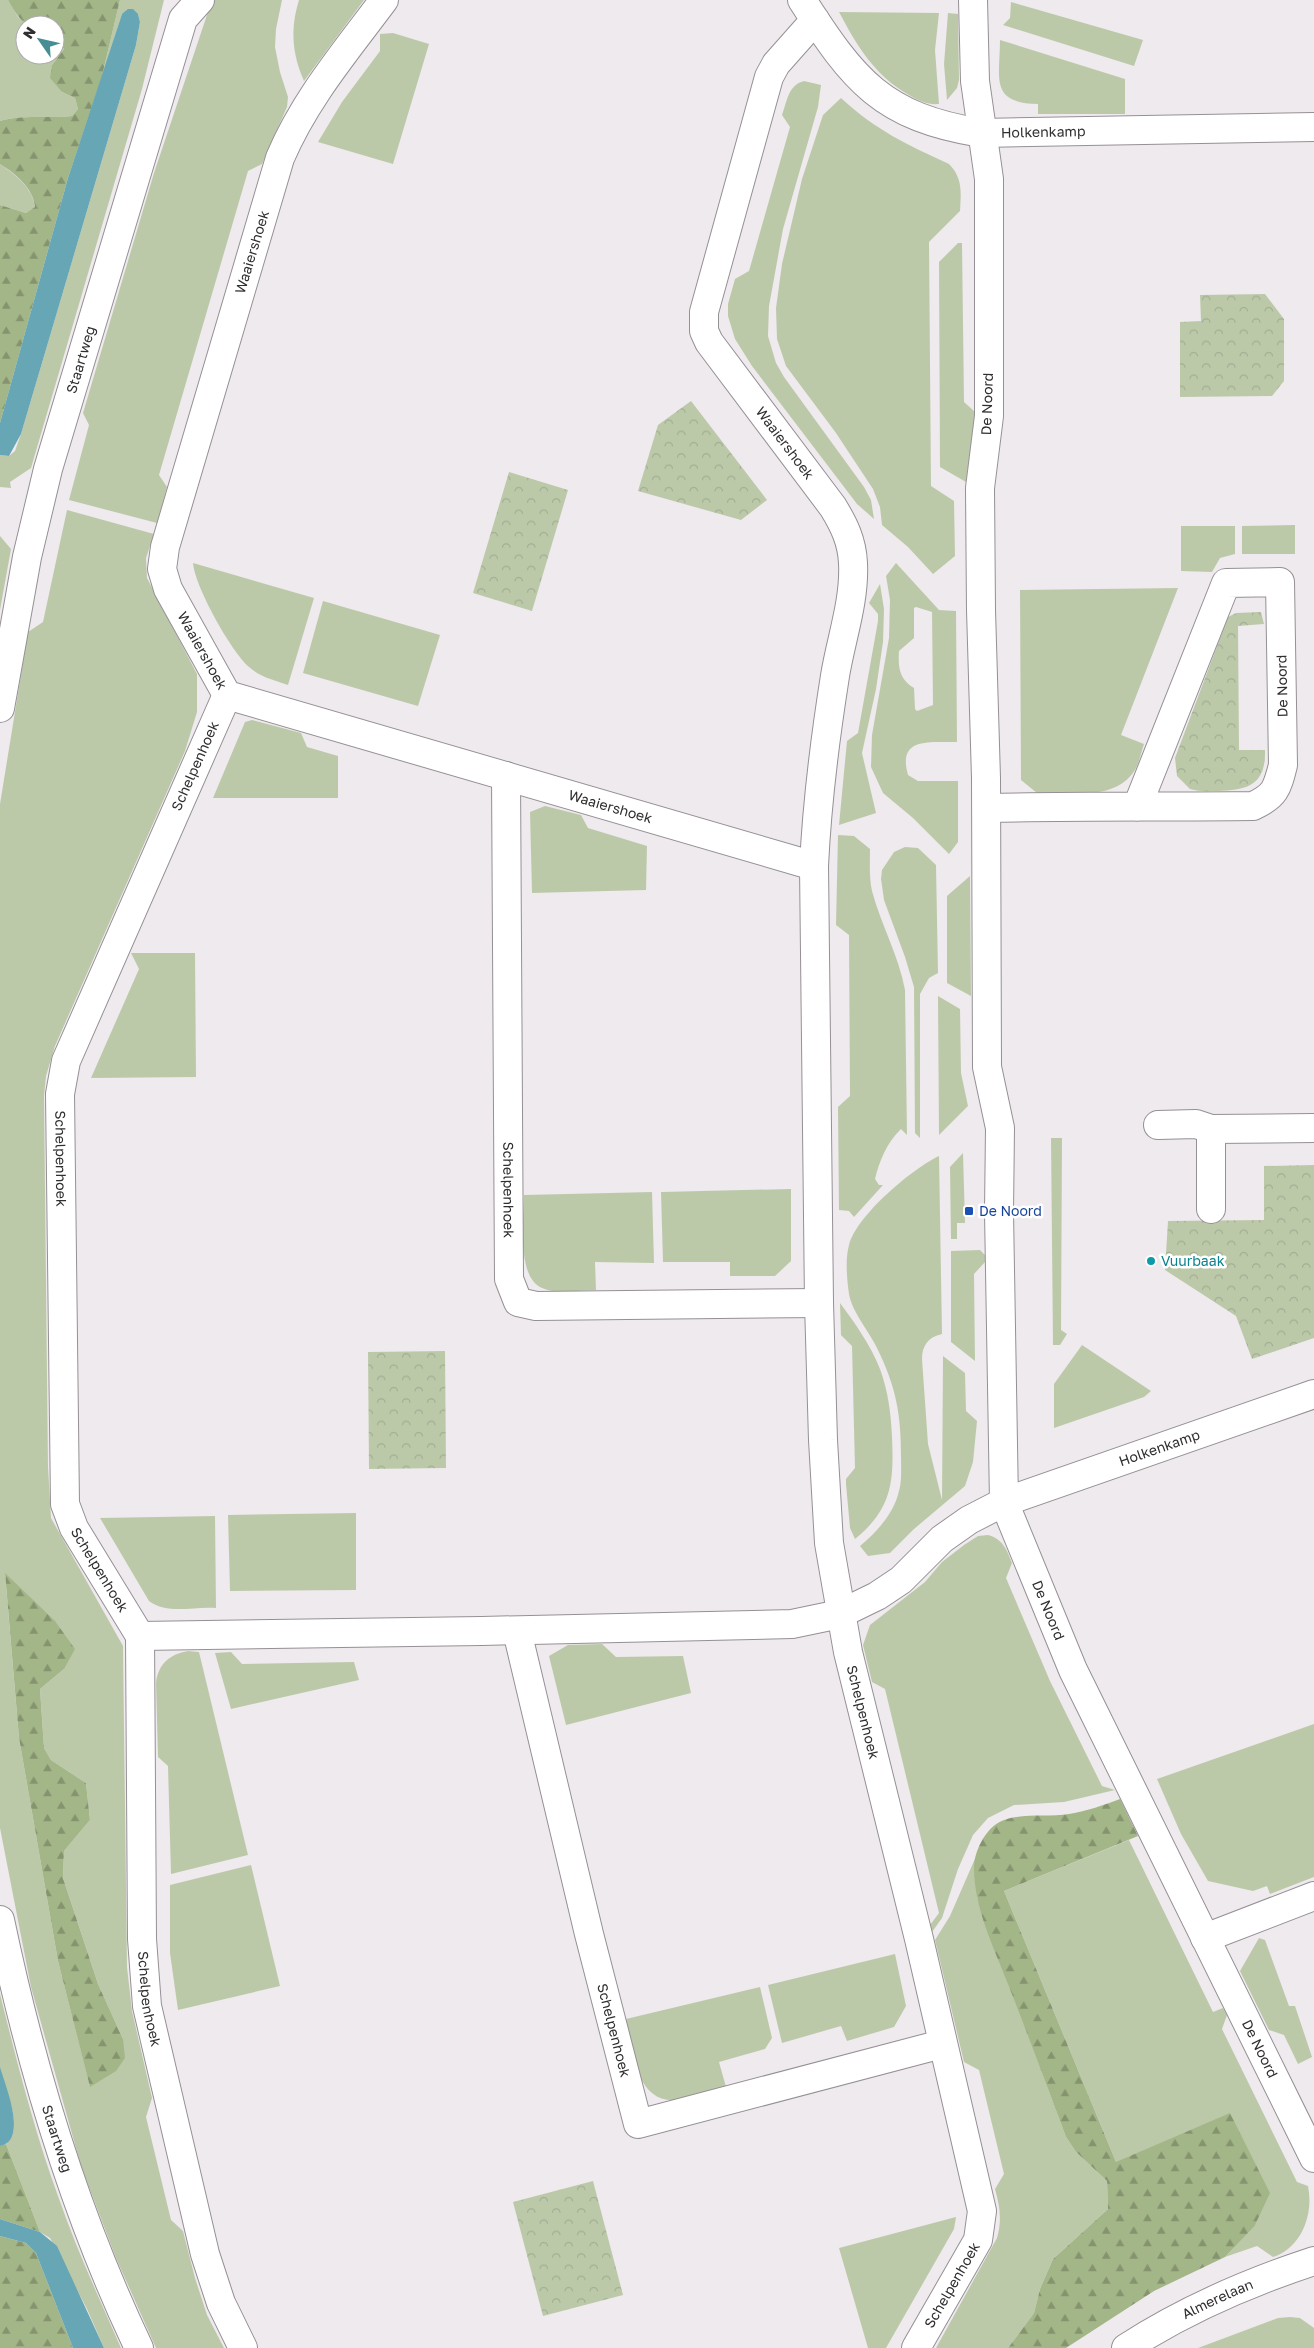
<svg xmlns="http://www.w3.org/2000/svg" width="1314" height="2348" font-family="'Golos Text',sans-serif">
<style>
.green{fill:#bcc9a9;fill-rule:evenodd}
.forest{fill:url(#forest-firs)}
.park{fill:url(#park-crowns)}
.water{fill:#67a6b5}
.lines{fill:none;stroke-linecap:round;stroke-linejoin:round}
.street-casing{stroke:#959095;stroke-width:30}
.secondary-casing{stroke:#959095;stroke-width:30}
.street{stroke:#fff;stroke-width:28}
.secondary{stroke:#fff;stroke-width:28}
.transit-dot{fill:#1a4fb4;stroke:#fff;stroke-width:2}
.culture-dot{fill:#0f9aa8;stroke:#fff;stroke-width:2}
.labels{text-anchor:middle;stroke-width:5;stroke-linejoin:round;paint-order:stroke}
.street-label{font-size:14px;fill:#302e30;stroke:#fff}
.transit-label{font-size:14px;fill:#164399;stroke:#fff;text-anchor:start}
.culture-label{font-size:14px;fill:#0d838f;stroke:#fff;text-anchor:start}
</style>
<defs>
<pattern id="forest-firs" width="22" height="20" patternUnits="userSpaceOnUse" patternTransform="scale(1.25)"><rect width="22" height="20" fill="#a3b687"/><path d="M5 1l3.5 6h-7zM16 11l3.5 6h-7z" fill="#85946f"/></pattern>
<pattern id="park-crowns" width="20" height="18" patternUnits="userSpaceOnUse" patternTransform="scale(1.25)"><rect width="20" height="18" fill="#bcc9a9"/><path d="M2 6a3 3 0 1 1 6 0M12 15a3 3 0 1 1 6 0" fill="none" stroke="#a2ad92"/></pattern>
</defs>
<rect width="100%" height="100%" fill="#efeaee"/>
<!-- green -->
<g class="green">
<path d="M 0,0 L 8,0 L 18,17 L 29,25 L 25,25 L 25,55 L 55,55 L 55,41 L 64,49 L 52,65 L 62,92 L 75,98 L 78,109 L 72,116 C 48,119 23,114 0,121 Z"/>
<path d="M 120,0 L 164,0 L 142,89 L 31,468 L 10,482 L 11,488 L 0,487 L 0,455 L 9,456 L 15,451 L 21,434 L 136,45 L 140,22 L 138,14 L 122,14 L 102,76 Z"/>
<path d="M 212,0 L 282,0 L 276,29 L 275,47 L 280,72 L 288,97 L 287,107 L 262,164 L 248,171 L 159,475 L 167,487 L 157,523 L 69,500 L 89,425 L 83,413 L 154,173 Z"/>
<path d="M 299,0 L 364,0 L 304,81 C 292,54 290,29 299,0 Z"/>
<path d="M 1011,2 L 1143,40 L 1134,66 L 1003,25 L 1010,18 Z"/>
<path d="M 839,12 L 939,13 L 935,50 L 939,104 C 928,105 919,101 909,95 C 875,76 857,46 839,12 Z"/>
<path d="M 948,13 L 958,14 L 959,80 L 957,88 L 947,100 L 944,64 Z"/>
<path d="M 393,33 L 429,44 L 393,164 L 318,142 L 342,102 L 380,51 L 380,34 Z"/>
<path d="M 1000,40 L 1125,79 L 1125,114 L 1038,114 L 1038,104 C 989,103 1000,78 1000,40 Z"/>
<path d="M 804,81 L 821,85 L 818,107 L 783,229 L 769,306 L 768,336 L 776,363 L 784,377 L 864,487 L 871,500 L 874,519 L 857,504 L 752,366 L 735,339 L 728,316 L 728,304 L 735,279 L 749,271 L 790,127 L 782,115 C 787,102 788,85 804,81 Z"/>
<path d="M 841,98 C 877,131 906,144 949,164 C 963,178 961,193 960,211 L 929,242 L 931,486 L 954,501 L 955,556 L 933,574 L 908,547 L 882,525 L 880,507 L 873,489 L 836,433 L 786,366 L 777,339 L 776,308 L 782,264 L 802,179 L 823,115 Z"/>
<path d="M 0,164 C 16,175 33,188 35,208 L 26,213 L 0,205 Z"/>
<path d="M 958,243 L 962,243 L 964,402 L 975,412 L 966,482 L 940,467 L 939,262 Z"/>
<path d="M 67,510 L 154,534 L 146,558 L 147,578 L 197,674 L 197,712 L 185,751 L 55,1046 L 46,1076 L 44,1096 L 48,1467 L 51,1518 L 123,1646 L 127,1967 L 132,2011 L 152,2098 L 146,2117 L 171,2220 L 183,2231 L 195,2278 L 207,2315 L 224,2348 L 156,2348 L 116,2258 L 81,2166 L 31,1987 L 0,1828 L 0,804 L 28,632 L 43,622 ZM 5,1574 L 64,1669 L 40,1689 L 44,1748 L 51,1760 L 86,1783 L 90,1820 L 64,1851 L 63,1878 L 98,1984 L 123,2039 L 90,2086 L 58,1961 L 19,1738 Z"/>
<path d="M 1295,525 L 1295,554 L 1242,554 L 1242,526 Z"/>
<path d="M 1181,526 L 1235,526 L 1235,554 L 1220,558 L 1212,572 L 1181,571 Z"/>
<path d="M 0,536 L 11,549 L 0,610 Z"/>
<path d="M 193,563 L 314,598 L 288,685 C 274,680 260,677 249,667 C 231,651 195,587 193,563 Z"/>
<path d="M 896,563 L 939,610 L 956,611 L 957,742 C 931,743 897,736 908,775 L 918,781 L 958,781 L 958,842 L 949,854 L 913,818 L 883,793 L 871,767 L 872,735 L 889,638 L 890,600 L 886,576 ZM 916,607 L 932,612 L 933,705 L 917,711 L 915,709 L 914,688 C 899,679 898,667 899,651 L 914,638 L 914,608 Z"/>
<path d="M 880,584 L 884,609 L 883,642 L 876,689 L 862,753 L 876,813 L 839,825 L 847,741 L 858,733 L 878,621 L 878,614 L 869,603 Z"/>
<path d="M 1178,588 L 1121,735 L 1144,744 C 1141,753 1139,763 1135,770 C 1115,802 1069,792 1037,793 L 1021,780 L 1020,590 Z"/>
<path d="M 323,601 L 440,635 L 418,706 L 303,673 Z"/>
<path d="M 252,720 L 301,733 L 307,747 L 338,756 L 338,798 L 213,798 L 245,722 Z"/>
<path d="M 545,806 L 581,815 L 588,828 L 647,846 L 646,890 L 532,893 L 530,812 Z"/>
<path d="M 838,835 L 854,836 L 870,849 C 870,863 869,877 872,891 C 881,925 899,956 905,990 L 907,1135 L 901,1129 C 887,1142 879,1162 875,1179 L 879,1185 L 883,1185 L 854,1217 L 849,1211 L 839,1210 L 838,1107 L 850,1096 L 849,935 L 836,925 Z"/>
<path d="M 905,847 L 918,848 L 936,865 L 938,973 L 929,978 L 920,994 L 920,1138 L 915,1133 L 914,987 L 905,957 L 884,900 L 881,879 L 882,870 L 894,852 Z"/>
<path d="M 970,876 L 971,996 L 947,983 L 947,896 Z"/>
<path d="M 131,953 L 195,953 L 196,1077 L 91,1078 L 139,969 Z"/>
<path d="M 938,996 L 960,1009 L 961,1073 L 968,1106 L 939,1135 Z"/>
<path d="M 1051,1138 L 1062,1138 L 1061,1330 L 1067,1334 L 1060,1345 L 1053,1345 Z"/>
<path d="M 963,1153 L 965,1223 L 957,1223 L 957,1239 L 951,1239 L 950,1167 Z"/>
<path d="M 939,1156 L 942,1334 C 928,1337 922,1346 922,1359 L 928,1444 L 942,1500 L 943,1356 L 965,1373 L 966,1411 L 977,1421 L 973,1462 L 965,1486 L 914,1529 L 890,1553 L 868,1556 L 860,1546 C 877,1532 894,1513 899,1491 C 902,1481 901,1468 901,1457 C 901,1413 896,1387 877,1348 C 869,1331 852,1312 849,1294 C 847,1280 845,1259 849,1245 C 857,1215 912,1169 939,1156 Z"/>
<path d="M 791,1189 L 791,1261 L 775,1276 L 730,1276 L 730,1262 L 663,1262 L 661,1192 Z"/>
<path d="M 652,1192 L 654,1263 L 595,1262 L 596,1290 C 580,1290 557,1295 542,1288 C 516,1277 524,1219 524,1195 Z"/>
<path d="M 980,1250 L 985,1255 L 985,1262 L 974,1274 L 975,1361 L 951,1342 L 951,1251 Z"/>
<path d="M 840,1303 C 855,1323 871,1346 880,1369 C 888,1391 891,1413 892,1437 C 894,1482 892,1509 855,1539 L 850,1528 L 846,1484 L 846,1479 L 855,1468 L 852,1346 L 841,1335 Z"/>
<path d="M 1082,1345 L 1151,1391 L 1144,1397 L 1054,1428 L 1054,1384 Z"/>
<path d="M 356,1513 L 356,1590 L 230,1591 L 228,1515 Z"/>
<path d="M 215,1516 L 216,1608 C 194,1606 168,1615 149,1601 L 100,1518 Z"/>
<path d="M 988,1535 C 1003,1539 1007,1550 1012,1563 L 1006,1578 L 1050,1681 L 1102,1786 L 1115,1790 L 1064,1802 L 1014,1805 L 988,1818 L 973,1835 L 958,1869 L 942,1918 L 932,1932 L 930,1925 L 939,1913 L 885,1689 L 872,1682 L 863,1645 L 870,1625 L 925,1582 L 942,1562 L 964,1545 L 978,1536 Z"/>
<path d="M 602,1644 L 616,1657 L 683,1656 L 691,1693 L 566,1725 L 549,1656 L 568,1645 Z"/>
<path d="M 188,1651 L 199,1652 L 248,1855 L 171,1874 L 168,1766 L 158,1757 L 156,1683 C 158,1664 170,1654 188,1651 Z"/>
<path d="M 231,1652 L 242,1664 L 354,1662 L 359,1680 L 231,1709 L 215,1653 Z"/>
<path d="M 1314,1724 L 1314,1877 L 1270,1894 L 1267,1886 L 1253,1891 L 1208,1881 L 1181,1834 L 1157,1779 Z"/>
<path d="M 991,1830 L 984,1838 L 977,1897 L 1066,2137 L 1076,2152 L 1107,2181 L 1108,2209 L 1053,2259 L 1040,2289 L 1034,2313 L 1008,2348 L 936,2348 L 997,2238 C 1002,2220 1000,2207 995,2189 L 1004,2174 L 979,2070 L 964,2062 L 935,1940 L 950,1916 L 984,1838 Z"/>
<path d="M 1129,1840 L 1213,2012 L 1223,2008 L 1227,2015 L 1222,2029 L 1297,2182 L 1308,2186 C 1314,2215 1301,2248 1273,2257 L 1257,2246 L 1225,2257 L 1254,2227 L 1116,2162 L 1004,1891 Z"/>
<path d="M 251,1865 L 280,1986 L 178,2010 L 170,1953 L 170,1885 Z"/>
<path d="M 1259,1938 L 1265,1940 L 1289,2006 L 1295,2006 L 1312,2057 L 1298,2064 L 1284,2035 L 1269,2030 L 1240,1971 Z"/>
<path d="M 895,1954 L 906,2006 L 894,2027 L 847,2041 L 841,2026 L 782,2043 L 768,1985 Z"/>
<path d="M 760,1987 L 772,2038 L 765,2049 L 719,2062 L 726,2087 C 710,2091 694,2098 677,2100 C 635,2104 632,2048 626,2019 Z"/>
<path d="M 0,1994 C 17,2062 34,2130 58,2196 C 76,2248 99,2298 121,2348 L 104,2348 L 87,2309 L 50,2238 L 40,2232 L 6,2144 C 26,2128 3,2088 0,2068 C 0,2044 0,2018 0,1994 Z"/>
<path d="M 956,2217 L 954,2229 L 886,2348 L 868,2348 L 839,2248 Z"/>
<path d="M 1290,2317 L 1300,2318 L 1314,2328 L 1314,2348 L 1198,2348 L 1278,2318 Z"/>
</g>
<!-- forest -->
<g class="forest">
<path d="M 8,0 L 120,0 L 102,76 L 68,178 L 0,423 L 0,205 L 26,213 L 35,207 C 33,188 16,174 0,164 L 0,121 C 23,114 48,119 72,116 L 78,109 L 75,98 L 62,92 L 50,78 L 52,65 L 64,49 L 55,41 L 55,25 C 25,25 23,27 8,0 Z"/>
<path d="M 5,1573 L 55,1621 L 75,1649 L 64,1669 L 40,1689 L 44,1748 L 51,1760 L 86,1783 L 90,1820 L 64,1851 L 63,1878 L 98,1984 L 123,2039 L 125,2058 L 116,2071 L 90,2087 L 58,1961 L 19,1738 Z"/>
<path d="M 1120,1799 L 1138,1836 L 1004,1891 L 1116,2162 L 1230,2113 L 1270,2193 L 1254,2227 L 1225,2257 L 1154,2291 L 1066,2348 L 1008,2348 L 1034,2313 L 1040,2289 L 1053,2259 L 1108,2209 L 1107,2181 L 1076,2152 L 1066,2137 C 1047,2086 1028,2035 1008,1984 C 994,1948 974,1908 974,1868 C 974,1853 983,1834 995,1825 C 1014,1811 1046,1818 1069,1814 C 1087,1811 1104,1805 1120,1799 Z"/>
<path d="M 6,2144 L 40,2232 L 0,2219 L 0,2146 Z"/>
<path d="M 0,2236 L 26,2243 L 36,2253 L 73,2348 L 0,2348 Z"/>
</g>
<!-- park -->
<g class="park">
<path d="M 1265,294 L 1284,319 L 1284,381 L 1272,396 L 1180,397 L 1180,322 L 1201,321 L 1200,295 Z"/>
<path d="M 691,401 L 767,500 L 741,520 L 638,491 L 658,425 Z"/>
<path d="M 509,472 L 568,490 L 532,611 L 473,593 Z"/>
<path d="M 1261,612 L 1264,624 L 1238,626 L 1239,750 L 1265,750 C 1266,785 1248,790 1218,791 C 1208,791 1199,792 1190,789 L 1177,776 L 1175,758 L 1228,617 L 1236,613 Z"/>
<path d="M 1314,1165 L 1314,1338 L 1252,1359 L 1236,1316 L 1165,1270 L 1168,1221 L 1264,1220 L 1264,1166 Z"/>
<path d="M 445,1351 L 446,1468 L 369,1469 L 368,1352 Z"/>
<path d="M 593,2181 L 623,2295 L 543,2316 L 513,2202 Z"/>
</g>
<!-- water -->
<g class="water">
<path d="M 128,9 L 133,9 L 138,14 L 140,22 L 136,45 L 21,434 L 9,456 L 0,455 L 0,423 L 68,178 L 122,14 Z"/>
<path d="M 0,2067 C 5,2085 29,2141 0,2146 Z"/>
<path d="M 0,2219 L 40,2232 L 57,2246 L 104,2348 L 73,2348 L 36,2253 L 26,2243 L 0,2236 Z"/>
</g>
<g class="lines">
<!-- street casing -->
<g class="street-casing">
<g id="street">
<path id="s1" d="M 384,0 C 346,51 305,99 280,158 L 165,547 L 162,569 L 168,589 L 227,695 L 814,866 C 817,802 825,739 835,676 C 841,639 855,601 853,563 C 852,541 844,525 833,507 L 709,342 L 704,331 L 704,312 L 769,77 L 776,64 L 815,20"/>
<path id="s2" d="M 802,0 C 854,81 882,117 981,133 L 1314,127"/>
<path id="s3" d="M 973,0 L 975,81 L 989,179 L 989,416 L 980,488 L 981,610 L 986,778 L 987,1067 L 1000,1128 L 999,1212 L 1004,1502 L 1073,1670 L 1314,2158"/>
<path id="s4" d="M 227,695 L 66,1061 L 60,1094 L 65,1504 L 74,1528 L 140,1636 L 142,1939 L 147,2006 L 205,2254 L 221,2303 L 243,2348"/>
<path id="s5" d="M 506,776 L 509,1279 L 518,1302 L 536,1306 L 819,1303"/>
<path d="M 987,808 C 1075,806 1164,807 1253,806 C 1275,796 1277,789 1283,765 L 1280,582 L 1226,583 L 1137,807"/>
<path id="s6" d="M 814,866 L 819,1303 L 823,1440 L 829,1543 L 848,1652 L 919,1939 L 982,2211 L 978,2240 L 916,2348"/>
<path d="M 1158,1125 L 1196,1124 L 1211,1129 L 1314,1128"/>
<path d="M 1211,1129 L 1211,1209"/>
<path id="s7" d="M 517,1631 L 589,1934 L 638,2124 L 942,2044"/>
<path id="s8" d="M 140,1636 L 482,1631 L 792,1624 L 840,1614 L 877,1596 L 901,1580 L 942,1539 L 969,1520 L 1004,1502 L 1314,1394"/>
<path d="M 1205,1938 L 1314,1896"/>
<path id="s9" d="M 1126,2348 C 1185,2310 1247,2283 1314,2261"/>
</g>
</g>
<!-- secondary casing -->
<g class="secondary-casing">
<g id="secondary">
<path id="s10" d="M 0,708 L 27,557 L 48,469 L 183,19 L 200,0"/>
<path id="s11" d="M 0,1920 C 31,2068 74,2212 139,2348"/>
</g>
</g>
<!-- street -->
<use href="#street" class="street"/>
<!-- secondary -->
<use href="#secondary" class="secondary"/>
</g>
<!-- markers -->
<rect class="transit-dot" x="964" y="1206" width="10" height="10" rx="2.5"/>
<circle class="culture-dot" cx="1151" cy="1261" r="5"/>
<g class="labels">
<!-- street labels -->
<g class="street-label">
<text dy="5" stroke="none"><textPath href="#s2" startOffset="295">Holkenkamp</textPath></text>
<text transform="translate(252 252) rotate(-73)" y="5">Waaiershoek</text>
<text dy="5" stroke="none"><textPath href="#s10" startOffset="358">Staartweg</textPath></text>
<text transform="translate(987 404) rotate(-88)" y="5">De Noord</text>
<text transform="translate(785 443) rotate(53)" y="5">Waaiershoek</text>
<text dy="5" stroke="none"><textPath href="#s1" startOffset="709">Waaiershoek</textPath></text>
<text transform="translate(1282 686) rotate(-91)" y="5">De Noord</text>
<text transform="translate(195 766) rotate(-66)" y="5">Schelpenhoek</text>
<text dy="5" stroke="none"><textPath href="#s1" startOffset="1159">Waaiershoek</textPath></text>
<text dy="5" stroke="none"><textPath href="#s4" startOffset="498">Schelpenhoek</textPath></text>
<text dy="5" stroke="none"><textPath href="#s5" startOffset="414">Schelpenhoek</textPath></text>
<text dy="5" stroke="none"><textPath href="#s8" startOffset="1066">Holkenkamp</textPath></text>
<text dy="5" stroke="none"><textPath href="#s4" startOffset="918">Schelpenhoek</textPath></text>
<text dy="5" stroke="none"><textPath href="#s3" startOffset="1622">De Noord</textPath></text>
<text dy="5" stroke="none"><textPath href="#s6" startOffset="850">Schelpenhoek</textPath></text>
<text dy="5" stroke="none"><textPath href="#s4" startOffset="1359">Schelpenhoek</textPath></text>
<text dy="5" stroke="none"><textPath href="#s7" startOffset="411">Schelpenhoek</textPath></text>
<text dy="5" stroke="none"><textPath href="#s3" startOffset="2109">De Noord</textPath></text>
<text dy="5" stroke="none"><textPath href="#s11" startOffset="226">Staartweg</textPath></text>
<text transform="translate(952 2285) rotate(-60)" y="5">Schelpenhoek</text>
<text dy="5" stroke="none"><textPath href="#s9" startOffset="104">Almerelaan</textPath></text>
</g>
<!-- transit labels -->
<g class="transit-label">
<text x="979" y="1216">De Noord</text>
</g>
<!-- culture labels -->
<g class="culture-label">
<text x="1161" y="1266">Vuurbaak</text>
</g>
</g>
<!-- north arrow -->
<g transform="translate(40 40) rotate(304)"><circle r="24" fill="#ffffff" stroke="#acabac"/>
<path d="M0-4L9 19L0 12L-9 19Z" fill="#468d94"/>
<text y="-8" font-size="14" font-weight="bold" text-anchor="middle" fill="#302e30">N</text>
</g>
</svg>
